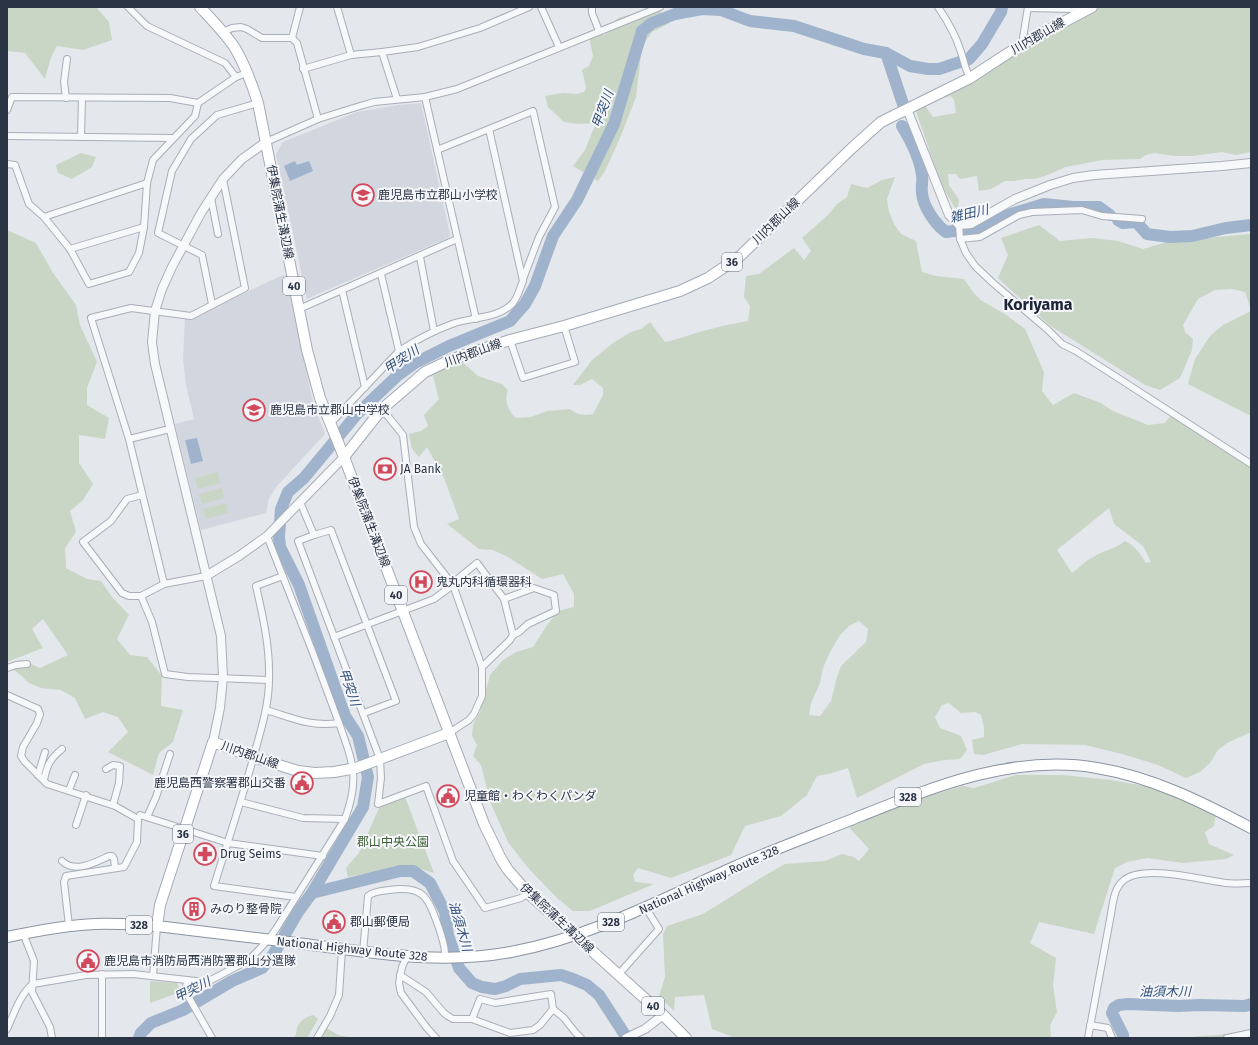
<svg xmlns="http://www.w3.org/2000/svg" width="1258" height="1045" font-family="'Fira Sans','Noto Sans JP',sans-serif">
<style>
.built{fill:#d2d6de}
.green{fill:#c9d6c5;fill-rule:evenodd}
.water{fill:#9fb4cc}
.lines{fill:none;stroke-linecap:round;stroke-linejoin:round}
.river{stroke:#9fb4cc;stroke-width:12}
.minor-casing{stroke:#a9aeb7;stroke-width:8}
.tertiary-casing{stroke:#a9aeb7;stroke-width:10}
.primary-casing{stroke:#a3abb8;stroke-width:12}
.trunk-casing{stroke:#8b94a3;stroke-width:12}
.minor{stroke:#f7f8fa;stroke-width:6}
.tertiary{stroke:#f7f8fa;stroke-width:8}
.primary{stroke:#fff;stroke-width:10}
.trunk{stroke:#fff;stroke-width:10}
.labels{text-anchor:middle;stroke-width:4;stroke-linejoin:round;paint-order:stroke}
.shield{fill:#f4f6f9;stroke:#676e7b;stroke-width:1}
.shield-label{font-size:11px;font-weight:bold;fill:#2b3445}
.street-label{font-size:12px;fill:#2b3445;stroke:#f4f6f9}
.poi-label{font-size:12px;fill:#2b3445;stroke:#f4f6f9;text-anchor:start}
.park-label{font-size:12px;fill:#3f6138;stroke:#f4f6f9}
.water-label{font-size:13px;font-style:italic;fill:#34527a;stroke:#f4f6f9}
.district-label{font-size:16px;font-weight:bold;fill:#1d2536;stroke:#f4f6f9}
</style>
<rect width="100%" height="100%" fill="#e4e7ec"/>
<!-- built -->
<g class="built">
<path d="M 421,103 L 450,235 L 448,238 L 320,293 L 307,299 L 276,154 L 283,142 L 357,112 L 398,105 Z"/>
<path d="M 283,275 L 286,277 L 313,402 L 325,434 L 276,487 L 269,499 L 266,513 L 201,530 L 175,424 L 194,419 L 186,385 L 183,359 L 185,318 L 191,318 Z"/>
</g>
<!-- green -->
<g class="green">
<path d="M 7,7 L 96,7 L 109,22 L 112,40 L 83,50 L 57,46 L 51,57 L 45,79 L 25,53 L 7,51 Z"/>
<path d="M 1078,7 L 1251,7 L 1251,152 L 1236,155 L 1222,152 L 1192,156 L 1174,156 L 1154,153 L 1146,155 L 1140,159 L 1102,160 L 1066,167 L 1045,176 L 1034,179 L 1025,179 L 1015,181 L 1005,181 L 991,189 L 979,191 L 977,176 L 960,179 L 956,174 L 948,174 L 949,185 L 959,200 L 958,207 L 955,208 L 941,184 L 916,111 L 916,102 L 920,98 L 933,117 L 956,113 L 954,99 L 950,96 L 927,102 L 923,94 L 958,80 Z"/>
<path d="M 660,11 L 670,23 L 652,32 L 645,42 L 641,55 L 636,97 L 620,138 L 605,171 L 598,181 L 573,166 L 585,150 L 596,123 L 578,124 L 564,122 L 548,107 L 545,96 L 563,93 L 576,94 L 584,92 L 586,88 L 582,70 L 589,66 L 593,56 L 590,41 L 591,30 L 605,35 L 611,25 L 618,18 L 628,15 L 640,16 Z"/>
<path d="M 81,153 L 96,157 L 92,167 L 72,179 L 58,173 L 56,165 Z"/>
<path d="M 895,177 L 887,199 L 889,212 L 894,224 L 901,234 L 916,241 L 922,272 L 936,276 L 964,279 L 973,292 L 982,301 L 1005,314 L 1025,329 L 1044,372 L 1042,391 L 1053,405 L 1074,393 L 1101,403 L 1113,411 L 1148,425 L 1165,423 L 1172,414 L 1235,456 L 1251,468 L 1251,732 L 1227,743 L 1218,750 L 1210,763 L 1200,772 L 1186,778 L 1158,765 L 1122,754 L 1085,745 L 1022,744 L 983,755 L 974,754 L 972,740 L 984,737 L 984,728 L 981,715 L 975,712 L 961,713 L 949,703 L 942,705 L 935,717 L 940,728 L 961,736 L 967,750 L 960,759 L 945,760 L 924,764 L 857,798 L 848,768 L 829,774 L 817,776 L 807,795 L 781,816 L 745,826 L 731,855 L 671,878 L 638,868 L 633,875 L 635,882 L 654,884 L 590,911 L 573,911 L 557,898 L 528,868 L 508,842 L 491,804 L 481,765 L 473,756 L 477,745 L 472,736 L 473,725 L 480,712 L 490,675 L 503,660 L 516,652 L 533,647 L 547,625 L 558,611 L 574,607 L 574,594 L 563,574 L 542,579 L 508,557 L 493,550 L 479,549 L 447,524 L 459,519 L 444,478 L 427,447 L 419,457 L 412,449 L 409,434 L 421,431 L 428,426 L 424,415 L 439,399 L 432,373 L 460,360 L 478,376 L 502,384 L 508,390 C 504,400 508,411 516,418 L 531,417 L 547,411 L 570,409 C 578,415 583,416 593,414 L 603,395 L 603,388 L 592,379 L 580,385 L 573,385 L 592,360 L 613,343 L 631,332 L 641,329 L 650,322 L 665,342 C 676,340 685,336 696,333 C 713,328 730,324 748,321 L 750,306 L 744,297 L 746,276 L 759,274 L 794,248 L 804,260 L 811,251 L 802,238 L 829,214 L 837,204 L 847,197 L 851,184 L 867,188 L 882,180 ZM 1109,508 L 1114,524 L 1143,546 L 1151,562 L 1146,563 C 1140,553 1135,546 1125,541 C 1115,549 1104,550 1093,557 C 1085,561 1079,568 1072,573 L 1057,550 ZM 859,621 L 868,629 L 866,642 L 841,666 L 837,677 L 831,701 L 820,716 L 809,715 L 811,703 L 820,683 L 823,668 L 829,654 L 840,635 L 849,626 Z"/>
<path d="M 1039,225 L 1060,241 L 1092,238 L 1118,241 L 1143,249 L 1171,241 L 1251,234 L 1251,310 L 1245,292 L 1232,289 L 1215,290 L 1198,299 L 1183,325 L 1185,332 L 1193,339 L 1192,350 L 1180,378 L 1160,390 L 1145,385 L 1049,325 L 998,278 L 1008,255 L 1001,238 Z"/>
<path d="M 7,230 L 36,243 L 53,273 L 76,305 L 80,325 L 97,362 L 87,388 L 87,405 L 109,418 L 105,439 L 79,435 L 79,463 L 93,484 L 83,500 L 70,511 L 76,532 L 65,548 L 66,568 L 87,579 L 101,581 L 112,597 L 129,615 L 117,639 L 130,655 L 147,657 L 162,676 L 161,706 L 183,710 L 173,742 L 159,753 L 153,775 L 108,752 L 128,732 L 118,717 L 103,712 L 85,719 L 75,698 L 61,690 L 41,688 L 29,683 L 17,672 L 7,667 L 22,660 L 40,668 L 68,655 L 43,619 L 32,629 L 43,648 L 7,662 Z"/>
<path d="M 1251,311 L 1251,416 L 1188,384 L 1195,359 L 1210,336 L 1223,325 Z"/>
<path d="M 218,472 L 220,483 L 198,489 L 195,478 Z"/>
<path d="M 222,488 L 224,498 L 202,504 L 199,494 Z"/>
<path d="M 226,503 L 228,513 L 206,519 L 203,509 Z"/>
<path d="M 1016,775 L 1063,775 L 1111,780 L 1156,788 L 1216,814 L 1214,826 L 1205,832 L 1209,844 L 1234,855 L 1226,859 L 1183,863 L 1147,858 L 1127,862 L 1115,868 L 1094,934 L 1039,922 L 1030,943 L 1056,958 L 1053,985 L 1057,1012 L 1050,1025 L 1051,1038 L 736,1038 L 712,1029 L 704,995 L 675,997 L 674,1011 L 659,996 L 665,977 L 663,934 L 667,926 L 703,914 L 769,873 L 785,864 L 825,861 L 842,854 L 854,857 L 859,861 L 869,849 L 848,826 L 920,798 L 963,786 L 974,788 Z"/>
<path d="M 405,797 L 434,873 L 411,866 L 348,877 L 346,868 L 359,853 L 380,806 Z"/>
<path d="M 150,981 L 177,983 L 181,992 L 150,1003 Z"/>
<path d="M 313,1015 L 318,1019 L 307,1038 L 294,1038 C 297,1034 296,1032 297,1028 C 299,1021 306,1017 313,1015 Z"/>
<path d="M 325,1027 L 338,1035 L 354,1038 L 319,1038 Z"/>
<path d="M 1251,1029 L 1251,1038 L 1191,1038 C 1199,1035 1208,1036 1217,1035 C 1228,1034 1240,1031 1251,1029 Z"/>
</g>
<!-- water -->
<g class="water">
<path d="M 295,161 L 297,165 L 309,161 L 313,171 L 290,181 L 284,166 Z"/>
<path d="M 197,438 L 203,461 L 191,464 L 185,440 Z"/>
</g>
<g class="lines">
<!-- river -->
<g class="river">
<path d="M 886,53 L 904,107"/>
<path d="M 902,126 C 910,139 920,159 922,175 C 923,181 921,187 922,193 C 923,207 936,225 946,232 L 976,228 L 1011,214 L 1044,204 L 1073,207 L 1099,207 L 1110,215"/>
<path d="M 1118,220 L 1123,223 L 1136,222 L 1147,234 L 1170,237 L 1192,236 L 1226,228 L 1251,225"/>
<path d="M 312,893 L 400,871 L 413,871 L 430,883 L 445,912 L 448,935 L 459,968 L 472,983 L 482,987 L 495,989 L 506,986 L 520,979 L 561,975 L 573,979 L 587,985 L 599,995 L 627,1038"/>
<path d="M 139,1038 L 141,1033 L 151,1023 L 183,1010 L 232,981 L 262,968 L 273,955 L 298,912 L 312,893 L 363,807 L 368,777 L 358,736 L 345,716 L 299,585 L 280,547 L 279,536 L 281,509 L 288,492 L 304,478 L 357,414 L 397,376 L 415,363 L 449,346 L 510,321 L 525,304 L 535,286 L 553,236 L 577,200 L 614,124 L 642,31 L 652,23 L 675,14 L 702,9 L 721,10 L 750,21 L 794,26 L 864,49 L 886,53 L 910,66 L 928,69 L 939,69 L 969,59 L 982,44 L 1001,12 L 1002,7"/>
<path d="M 1123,1038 L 1123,1035 L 1112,1013 L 1114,1008 L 1119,1005 L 1128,1004 L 1179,1006 L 1200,1005 L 1245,1006 L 1251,1004"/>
</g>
<!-- minor casing -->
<g class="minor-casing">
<g id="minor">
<path d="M 128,7 L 147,26 L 225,63 L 236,77"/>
<path d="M 541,7 L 559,47"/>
<path d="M 592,7 L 592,13 L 599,31"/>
<path d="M 938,7 C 947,20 956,36 961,52 C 964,61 965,69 970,78"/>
<path d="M 1028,8 L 1072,9 L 1076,7"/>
<path d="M 223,32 L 232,28 L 241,27 L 247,29 L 262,38 L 292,38 L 297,43 L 318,119"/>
<path d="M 292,38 L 300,7"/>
<path d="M 1022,44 L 1028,7"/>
<path d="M 351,55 L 382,52"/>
<path d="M 303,69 L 351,55 L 337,7"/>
<path d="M 425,97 L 476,319"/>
<path d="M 66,98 L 64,82 L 67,59"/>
<path d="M 397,99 L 382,52 L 418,47 L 480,28 L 529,7"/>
<path d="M 7,110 L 12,97 L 170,98 L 198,103"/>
<path d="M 489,129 L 533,111 L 555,207 L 539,237 L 523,279"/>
<path d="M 7,136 L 172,138"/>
<path d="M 81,137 L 82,98"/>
<path d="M 266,142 L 318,119 L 360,106 L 374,102 L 425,97 L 457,89 L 660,7"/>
<path d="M 7,164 L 15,165 L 29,204 L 44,217"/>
<path d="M 223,179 L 245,288 L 191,316 L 131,308 L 91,318 L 129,439 L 164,584 L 141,596 L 152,622 L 165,674 L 188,677 L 269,680"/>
<path d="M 147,183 L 144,227 L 139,253 L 129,272 L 89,284 L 70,249 L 44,217 Z"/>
<path d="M 147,183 L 153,160 L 195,116 L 198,103 L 236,77 L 247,73"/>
<path d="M 211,198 L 218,234"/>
<path d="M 959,225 L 960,239 L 966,253 L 975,266 L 993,283 L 1048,330 L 1062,344 L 1076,351 L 1115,376 L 1251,464"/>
<path d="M 960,239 L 980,237 L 1019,215 L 1032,212 L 1082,210 L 1102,216 L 1142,219"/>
<path d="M 70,249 L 144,227"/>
<path d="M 420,257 L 434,331"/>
<path d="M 342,290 L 365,387"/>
<path d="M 212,304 L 202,255 L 158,233 L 172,171 L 191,139 L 217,115 L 258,103"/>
<path d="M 299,309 L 457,239"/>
<path d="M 510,340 L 523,378 L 575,362 L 564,326"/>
<path d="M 399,351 C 416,340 433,331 452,324 C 470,317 499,319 513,303 C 518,297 520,288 523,281 L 489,129 L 437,150"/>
<path d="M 382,409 L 403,435 L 414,527 L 421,544 L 453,585 L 482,667 L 482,696 L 474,714 L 469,720 L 449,733"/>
<path d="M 330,424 L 399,351 L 381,274"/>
<path d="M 129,439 L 170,429"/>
<path d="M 300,502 L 314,535 L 331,530 L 396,701 L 364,713"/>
<path d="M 314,535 L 298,541 L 380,759 L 381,778 L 378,804 L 426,786 L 453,861 L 485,908 L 521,898 L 528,893"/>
<path d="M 267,536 L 313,653 L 339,723"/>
<path d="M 283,576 L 256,586 C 263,617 270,647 269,679 C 269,707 260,732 253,759 C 241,802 227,844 214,886 L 296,897"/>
<path d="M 164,584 L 206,576"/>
<path d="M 141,596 L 129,596 L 122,593 L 83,542 L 111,521 L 127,499 L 142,495"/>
<path d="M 504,599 L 534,588 L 554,595 L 556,611 L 528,624 L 519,632 L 513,635"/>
<path d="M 334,637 L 434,599 L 453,585 L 455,581 L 477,563 L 504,599 L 513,635 L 510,640 L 482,667"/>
<path d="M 7,668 L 16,665 L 27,664"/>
<path d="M 7,695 L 38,709 L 40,714 L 37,723 L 23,747 L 21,756 L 25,762 L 47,784 L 115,806 L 138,819"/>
<path d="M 266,710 C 293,718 310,727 339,723 C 353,763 360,778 345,819"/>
<path d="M 106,769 L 113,765 L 120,766 L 119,783 L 113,805"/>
<path d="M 38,775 L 45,752"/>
<path d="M 44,780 C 47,765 50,759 62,749"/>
<path d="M 69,790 L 75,775"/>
<path d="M 147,817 L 156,797 L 170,754"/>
<path d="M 76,825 L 86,795"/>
<path d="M 62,861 C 75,874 96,862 109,856 L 112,856 L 114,859 L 115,868"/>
<path d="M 69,926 L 64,882 L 66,876 L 124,867 L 137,842 L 138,819 L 140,815 L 228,843 L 323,856"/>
<path d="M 23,933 L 34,961 L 32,992 L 50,1027 L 52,1038"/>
<path d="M 363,952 L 368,896 C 374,891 382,891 389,890 C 425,885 428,898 439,928 C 442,938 446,947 445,958"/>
<path d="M 407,956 L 402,967 L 399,983 L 401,993 L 427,1028 L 436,1038"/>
<path d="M 400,975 L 426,992 L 444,1013 L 448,1016 L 453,1019 L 472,1019 L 510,1033 L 533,1030 L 540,1025 L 553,1009 L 564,1018 L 575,1032 L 581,1038"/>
<path d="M 618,975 L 659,929 L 646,908"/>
<path d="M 153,976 L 157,926"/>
<path d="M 187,980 L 186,989 L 188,996 L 212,1038"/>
<path d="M 472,1019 L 480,999 L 495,1003 L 551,994 L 553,1009"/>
<path d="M 1090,1025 L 1108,1028 L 1112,1038"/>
<path d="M 7,1029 C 14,1014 20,994 33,984 L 86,975 L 133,974 L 205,982 L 209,981 L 249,960 L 268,940 L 276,929 L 345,819 L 303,818 L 241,802"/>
<path d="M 102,1038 L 102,974"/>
<path d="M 317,1038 L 330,1016 L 339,995 L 342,949"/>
<path d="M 1088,1038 L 1111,914 C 1113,902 1114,888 1124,880 C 1144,864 1202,880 1226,883 C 1234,884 1243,883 1251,883"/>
<path d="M 1227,1038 L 1251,1033"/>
</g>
</g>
<!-- tertiary casing -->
<g class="tertiary-casing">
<g id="tertiary">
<path d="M 907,109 L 949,215 L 959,225 L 971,224 L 1015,199 L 1050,185 L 1073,178 L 1094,175 L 1222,166 L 1251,163"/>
<path d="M 206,576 L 239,556 L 267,536 L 344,457"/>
<path d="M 213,742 L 220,708 L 223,678 L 221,636 L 168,418 L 155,364 L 152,342 L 155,311 L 162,289 L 172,267 L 201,213 L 223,179 L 242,159 L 266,142"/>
<path d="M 626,1038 L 645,1029 L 663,1015"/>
</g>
</g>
<!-- primary casing -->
<g class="primary-casing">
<g id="primary">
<path d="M 200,7 C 212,20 225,33 235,48 C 245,65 252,84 258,103 L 307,350 L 320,398 L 344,457 L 484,824 L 501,859 L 508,870 L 528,893 L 663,1015 L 686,1038"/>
<path d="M 344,457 L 382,409 L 425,372 L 450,360 L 510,340 L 564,326 L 680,291 L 708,278 L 738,258 L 852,148 L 881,122 L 970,78 L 1022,44 L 1092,7"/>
<path d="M 157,926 L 160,905 L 213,742 L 253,757 L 298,771 L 315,773 L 334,772 L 356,768 L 449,733"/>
</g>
</g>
<!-- trunk casing -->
<g class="trunk-casing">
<path id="trunk" d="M 7,937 C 36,931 66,925 95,924 C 116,923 137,925 157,926 C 206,932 256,938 305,944 C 373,953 443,965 511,952 C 591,937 662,899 736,866 C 777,848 821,832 863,815 C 938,785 1015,754 1097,768 C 1152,777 1202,802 1251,828"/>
</g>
<!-- minor -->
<use href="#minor" class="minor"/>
<!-- tertiary -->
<use href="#tertiary" class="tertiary"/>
<!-- primary -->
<use href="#primary" class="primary"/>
<!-- trunk -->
<use href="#trunk" class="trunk"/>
</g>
<!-- icons -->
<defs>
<g id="school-ring" transform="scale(1.15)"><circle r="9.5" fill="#f4f6f9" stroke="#d1495b" stroke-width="1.5"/><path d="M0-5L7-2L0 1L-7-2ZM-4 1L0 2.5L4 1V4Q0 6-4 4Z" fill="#d1495b"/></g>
<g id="bank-ring" transform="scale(1.15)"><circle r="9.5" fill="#f4f6f9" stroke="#d1495b" stroke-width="1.5"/><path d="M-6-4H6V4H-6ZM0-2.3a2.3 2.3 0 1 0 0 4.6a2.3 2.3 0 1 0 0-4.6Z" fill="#d1495b"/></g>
<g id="hospital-ring" transform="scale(1.15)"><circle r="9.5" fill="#f4f6f9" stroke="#d1495b" stroke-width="1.5"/><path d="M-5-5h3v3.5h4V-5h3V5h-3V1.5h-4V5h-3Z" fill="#d1495b"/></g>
<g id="civic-ring" transform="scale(1.15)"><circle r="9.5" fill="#f4f6f9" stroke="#d1495b" stroke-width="1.5"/><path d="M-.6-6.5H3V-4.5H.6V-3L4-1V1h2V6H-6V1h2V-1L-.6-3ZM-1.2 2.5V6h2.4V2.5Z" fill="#d1495b"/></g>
<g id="pharmacy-ring" transform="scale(1.15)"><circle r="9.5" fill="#f4f6f9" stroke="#d1495b" stroke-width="1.5"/><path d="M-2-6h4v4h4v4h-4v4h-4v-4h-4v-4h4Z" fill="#d1495b"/></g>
<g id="building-ring" transform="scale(1.15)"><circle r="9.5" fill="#f4f6f9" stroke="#d1495b" stroke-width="1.5"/><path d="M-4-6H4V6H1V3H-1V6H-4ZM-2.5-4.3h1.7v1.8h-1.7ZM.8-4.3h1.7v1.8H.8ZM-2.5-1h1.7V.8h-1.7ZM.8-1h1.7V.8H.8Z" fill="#d1495b"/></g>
</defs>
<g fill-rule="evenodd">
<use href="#school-ring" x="363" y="195"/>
<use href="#school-ring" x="254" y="410"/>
<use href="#bank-ring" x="385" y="469"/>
<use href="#hospital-ring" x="421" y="582"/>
<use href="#civic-ring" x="302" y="783"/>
<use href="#civic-ring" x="448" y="796"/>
<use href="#pharmacy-ring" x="205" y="854"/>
<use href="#building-ring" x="194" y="909"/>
<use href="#civic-ring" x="334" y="922"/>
<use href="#civic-ring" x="88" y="961"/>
</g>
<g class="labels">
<!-- shield labels -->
<g class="shield">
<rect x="722" y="253" width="20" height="18" rx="3"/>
<rect x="283" y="277" width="22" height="18" rx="3"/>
<rect x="385" y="586" width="22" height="18" rx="3"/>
<rect x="895" y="788" width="26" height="18" rx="3"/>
<rect x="173" y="825" width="20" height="18" rx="3"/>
<rect x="598" y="913" width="26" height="18" rx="3"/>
<rect x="126" y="916" width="26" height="18" rx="3"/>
<rect x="642" y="997" width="22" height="18" rx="3"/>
</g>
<g class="shield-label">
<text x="732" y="266">36</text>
<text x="294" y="290">40</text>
<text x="396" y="599">40</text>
<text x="908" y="801">328</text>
<text x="183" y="838">36</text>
<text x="611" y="926">328</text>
<text x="139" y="929">328</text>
<text x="653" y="1010">40</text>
</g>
<!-- street labels -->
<g class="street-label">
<text transform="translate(1038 36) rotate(-30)" y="4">川内郡山線</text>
<text transform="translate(280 212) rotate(79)" y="4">伊集院蒲生溝辺線</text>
<text transform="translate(776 221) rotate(-44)" y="4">川内郡山線</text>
<text transform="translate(473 353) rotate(-20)" y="4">川内郡山線</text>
<text transform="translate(369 522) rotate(69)" y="4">伊集院蒲生溝辺線</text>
<text transform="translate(250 755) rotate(19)" y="4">川内郡山線</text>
<text transform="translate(709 880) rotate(-24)" y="4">National Highway Route 328</text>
<text transform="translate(557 918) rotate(43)" y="4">伊集院蒲生溝辺線</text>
<text transform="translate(352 949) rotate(6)" y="4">National Highway Route 328</text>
</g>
<!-- poi labels -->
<g class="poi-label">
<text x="378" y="199">鹿児島市立郡山小学校</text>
<text x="270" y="414">鹿児島市立郡山中学校</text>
<text x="400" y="473">JA Bank</text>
<text x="436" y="586">鬼丸内科循環器科</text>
<text x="286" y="787" text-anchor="end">鹿児島西警察署郡山交番</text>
<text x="464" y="800">児童館・わくわくパンダ</text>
<text x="220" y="858">Drug Seims</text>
<text x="210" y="913">みのり整骨院</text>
<text x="350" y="926">郡山郵便局</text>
<text x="104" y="965">鹿児島市消防局西消防署郡山分遣隊</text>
</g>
<!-- park labels -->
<g class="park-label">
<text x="393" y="846">郡山中央公園</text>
</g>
<!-- water labels -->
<g class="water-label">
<text transform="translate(602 109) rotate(-70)" y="5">甲突川</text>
<text transform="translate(969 213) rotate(-13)" y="5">雑田川</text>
<text transform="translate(401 359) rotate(-34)" y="5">甲突川</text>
<text transform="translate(350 687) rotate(71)" y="5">甲突川</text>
<text transform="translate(461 926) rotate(74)" y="5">油須木川</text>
<text transform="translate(192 989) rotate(-27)" y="5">甲突川</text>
<text x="1165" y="996">油須木川</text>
</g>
<!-- district labels -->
<g class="district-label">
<text x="1038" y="310">Koriyama</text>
</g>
</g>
<!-- border -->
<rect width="1258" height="1045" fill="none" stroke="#2b3445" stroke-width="16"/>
</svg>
